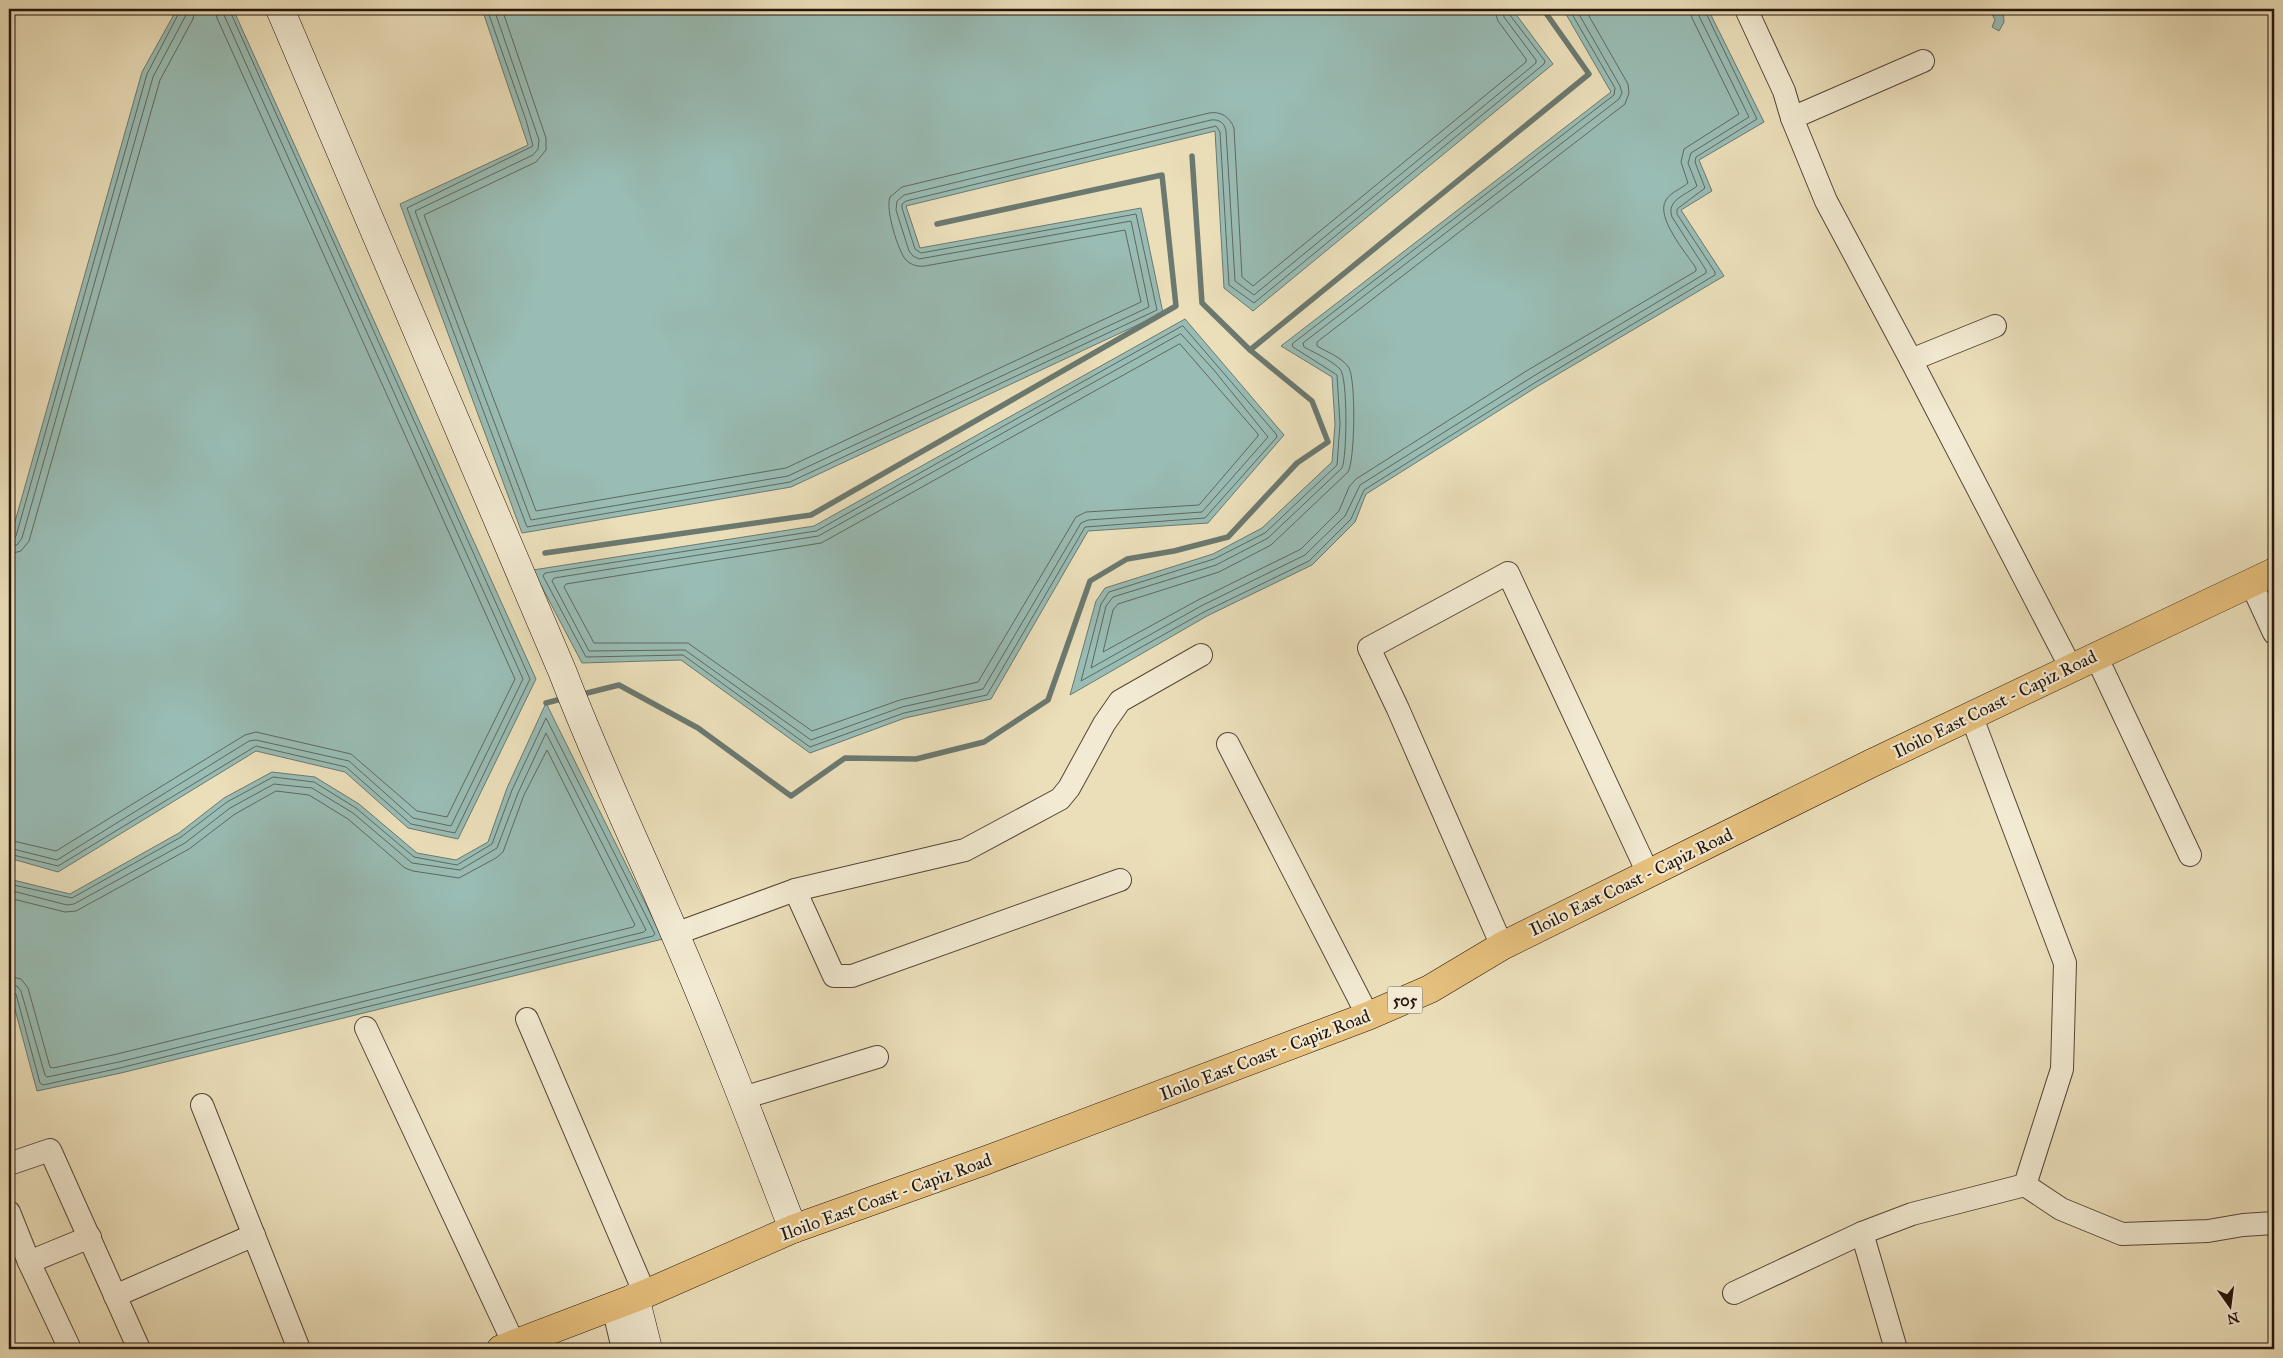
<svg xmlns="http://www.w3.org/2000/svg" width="2283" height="1358" font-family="'IM FELL Great Primer',serif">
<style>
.water{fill:#99bcb4;stroke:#6b7970}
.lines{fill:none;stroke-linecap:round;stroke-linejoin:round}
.shore{stroke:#5f6860;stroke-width:1}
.stream{stroke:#6b7970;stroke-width:5.5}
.street-casing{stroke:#564737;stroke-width:24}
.secondary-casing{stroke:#25140b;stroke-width:29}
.primary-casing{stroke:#25140b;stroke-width:29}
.street{stroke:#f2ead2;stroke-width:22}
.secondary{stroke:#f2ead2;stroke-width:28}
.primary{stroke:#e6c07d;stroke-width:28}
.labels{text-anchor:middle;stroke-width:4.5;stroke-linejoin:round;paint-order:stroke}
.shield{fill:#f2ead2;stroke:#625447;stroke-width:1}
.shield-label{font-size:16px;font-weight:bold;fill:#25140b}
.street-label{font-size:18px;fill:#25140b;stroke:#f2ead2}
</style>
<rect width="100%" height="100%" fill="#ebdfba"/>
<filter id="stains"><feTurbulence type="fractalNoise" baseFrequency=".004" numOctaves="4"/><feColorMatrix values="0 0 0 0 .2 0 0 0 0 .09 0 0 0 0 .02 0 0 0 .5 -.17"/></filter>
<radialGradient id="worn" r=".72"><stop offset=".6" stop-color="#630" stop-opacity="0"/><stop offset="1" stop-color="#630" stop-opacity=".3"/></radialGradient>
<!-- water -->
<g class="water">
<path d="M 177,9 L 233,9 L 536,679 L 458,839 L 408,828 L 345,772 L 256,751 L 58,872 L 9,858 L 9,543 L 142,72 Z"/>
<path d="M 482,9 L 1512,9 L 1553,64 L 1253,311 L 1224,288 L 1215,131 L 906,206 L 920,248 L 1141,208 L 1163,313 L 791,487 L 522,533 L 400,204 L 528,145 Z"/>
<path d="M 1563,9 L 1708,9 L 1764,122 L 1699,160 L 1712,191 L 1681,210 L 1724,276 L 1538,386 L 1366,494 L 1355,522 L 1312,565 L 1207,616 L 1070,695 L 1096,601 L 1105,588 L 1213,554 L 1262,528 L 1332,462 L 1335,424 L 1332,377 L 1281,346 L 1611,92 Z"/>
<path d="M 1989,9 L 2003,9 L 2004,22 L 1999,31 L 1992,27 L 1995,20 Z"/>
<path d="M 1185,319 L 1284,435 L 1208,523 L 1088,531 L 991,699 L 905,718 L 810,753 L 681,660 L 582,663 L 533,570 L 814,526 Z"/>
<path d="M 546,703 L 663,939 L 121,1073 L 37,1091 L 9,987 L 9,879 L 70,894 L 179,833 L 224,798 L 272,772 L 315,777 L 359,804 L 417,853 L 456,860 L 488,842 L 507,788 Z"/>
</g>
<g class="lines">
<!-- shore -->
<g class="shore">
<path d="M 487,9 L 526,120 L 533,146 L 407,208 L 527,527 L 790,482 L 1157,310 L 1136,214 L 921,253 L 915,249 L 902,208 L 902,204 L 906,201 L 1216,126 L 1220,132 L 1229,285 L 1254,303 L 1544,64 L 1545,61 L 1509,14 L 1508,9"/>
<path d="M 494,9 L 539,140 L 538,149 L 533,155 L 415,211 L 531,520 L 788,476 L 1149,307 L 1131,221 L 919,259 L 913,256 L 909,251 L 896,210 L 897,201 L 904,195 L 1211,120 C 1219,119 1225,123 1226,131 L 1235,281 L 1254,295 L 1536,63 L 1536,60 L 1504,17 L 1502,9"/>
<path d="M 502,9 L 546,138 L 546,150 L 536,162 L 424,215 L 536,511 L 786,468 L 1141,302 L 1125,230 L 925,266 C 918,267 911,265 906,260 C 898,251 885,209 890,197 L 902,187 L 1209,113 C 1221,111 1230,117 1234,128 L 1242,277 L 1253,286 L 1526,62 L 1526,59 L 1498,21 L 1494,9"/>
<path d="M 1569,9 L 1615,88 L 1614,95 L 1292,344 L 1293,347 L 1337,375 L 1340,424 L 1337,465 L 1265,533 L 1214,559 L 1109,592 L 1101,604 L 1081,681 L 1204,612 L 1309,561 L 1351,519 L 1364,490 L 1536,382 L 1715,275 L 1715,272 L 1677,214 L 1677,209 L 1705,188 L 1695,162 L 1696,157 L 1757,119 L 1704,9"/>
<path d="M 1576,9 L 1620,86 L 1622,93 L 1619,99 L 1303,343 L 1304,347 C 1315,353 1331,360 1340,369 C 1348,377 1347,457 1342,468 L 1268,538 L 1216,565 L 1113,597 L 1106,606 L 1091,668 L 1201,606 L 1305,555 L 1345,516 L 1360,485 L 1532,377 L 1706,273 L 1706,270 L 1672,217 C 1666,200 1686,195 1697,186 L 1688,163 L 1691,153 L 1749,117 L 1699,16 L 1698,9"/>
<path d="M 1585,9 L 1628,84 L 1629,93 L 1625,104 L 1317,342 L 1317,346 C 1327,352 1343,358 1349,368 C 1356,381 1355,460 1348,472 L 1271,545 L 1219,572 L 1118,604 L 1113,610 L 1103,652 L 1198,600 L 1301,549 L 1339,511 L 1349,487 L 1356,479 L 1528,370 L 1696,271 L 1696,268 C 1686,253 1655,217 1666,200 C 1671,192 1681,189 1688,183 L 1681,162 L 1684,149 L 1739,114 L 1692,18 L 1690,9"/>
<path d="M 1183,326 L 1276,434 L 1277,437 L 1205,518 L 1085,527 L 987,695 L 904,713 L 810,747 L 683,655 L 586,657 L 543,576 L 545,573 L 816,531 Z"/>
<path d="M 1181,334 L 1213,369 L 1268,437 L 1202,512 L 1088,520 L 1081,523 L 983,689 L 902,707 L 811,740 L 685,650 L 589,651 L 552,581 L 554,578 L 818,536 Z"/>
<path d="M 1180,344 L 1258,434 L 1258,436 L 1199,505 L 1086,512 L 1076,517 L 978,682 L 900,700 L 812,731 L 688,643 L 594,643 L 564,587 L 566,584 L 821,543 Z"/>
<path d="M 9,540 L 13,540 L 16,536 L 147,74 L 181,9"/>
<path d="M 9,547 L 17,545 L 22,538 L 153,77 L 186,15 L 187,9"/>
<path d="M 9,554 L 21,551 L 29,541 L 160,80 L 193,19 L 195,9"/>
<path d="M 9,840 L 56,851 L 245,735 L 256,732 L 351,754 L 417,811 L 447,817 L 515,679 L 217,18 L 215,9"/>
<path d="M 9,848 L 57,860 L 249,741 L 256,740 L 349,761 L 413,818 L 451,826 L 523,679 L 224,15 L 223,9"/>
<path d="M 9,854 L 58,866 L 256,746 L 346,767 L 411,824 L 455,833 L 530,679 L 229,9"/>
<path d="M 9,884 L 72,898 L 181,837 L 227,802 L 273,777 L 314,782 L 356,808 L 414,857 L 457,865 L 492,844 L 512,790 L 546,718 L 655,934 L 653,936 L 120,1068 L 43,1085 L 40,1083 L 16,994 L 9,990"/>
<path d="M 9,890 L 67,905 L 74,904 L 185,843 L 230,808 L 274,784 L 312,788 L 353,813 L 412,863 L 460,870 L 497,848 L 518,793 L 546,733 L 646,930 L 644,932 L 119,1062 L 47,1077 L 45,1075 L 21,991 L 17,986 L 9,984"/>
<path d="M 9,898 L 65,912 L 76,911 L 189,849 L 235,814 L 276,791 L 309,795 L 348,819 L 405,868 L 413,871 L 459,878 L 496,858 L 503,852 L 524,795 L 547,750 L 635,925 L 633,927 L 117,1054 L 53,1068 L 50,1067 L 28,988 L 21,979 L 9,976"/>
</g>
<!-- stream -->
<g class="stream">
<path d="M 1192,156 L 1202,303 L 1250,350"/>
<path d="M 545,553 L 811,515 L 1176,306 L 1162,175 L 937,224"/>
<path d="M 579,695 L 619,685 L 698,728 L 791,796 L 845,758 L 916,759 L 984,742 L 1048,700 L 1090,581 L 1127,559 L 1174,551 L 1228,537 L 1297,463 L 1328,442 L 1312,401 L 1250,350 L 1589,74 L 1543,9"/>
<path d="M 546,703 L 565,698"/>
</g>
<!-- street casing -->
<g class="street-casing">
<g id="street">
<path d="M 1746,9 L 1784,91 L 1792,118 L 1826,201 L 1911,360 L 2071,668"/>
<path d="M 1792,118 L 1923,61"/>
<path d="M 1911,360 L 1995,326"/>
<path d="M 2251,583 L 2274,633"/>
<path d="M 2096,656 L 2190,855"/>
<path d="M 1228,744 L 1368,1016"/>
<path d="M 795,890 L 834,976 L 852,976 L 1120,880"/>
<path d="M 675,934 L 795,890 L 965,850 L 1060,799 L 1069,788 L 1104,724 L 1120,701 L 1201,655"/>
<path d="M 1502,946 L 1398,709 L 1369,648 L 1508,573 L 1648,873"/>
<path d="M 527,1019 L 645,1294"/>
<path d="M 366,1028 L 514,1344"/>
<path d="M 743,1098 L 877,1057"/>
<path d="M 202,1105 L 299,1349"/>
<path d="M 9,1164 L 50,1150 L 139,1349"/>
<path d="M 2025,1185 L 2061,1209 L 2122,1234 L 2208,1231 L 2243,1225 L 2274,1223"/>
<path d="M 9,1212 L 29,1262 L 70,1349"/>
<path d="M 1862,1233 L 1896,1349"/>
<path d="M 29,1262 L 90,1237"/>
<path d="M 1734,1293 L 1862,1233 L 1912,1214 L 2025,1185 L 2062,1069 L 2065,963 L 1971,715"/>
<path d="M 115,1296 L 254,1235"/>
<path d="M 613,1307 L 623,1349"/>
</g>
</g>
<!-- secondary casing -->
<g class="secondary-casing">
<g id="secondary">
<path d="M 280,9 L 563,673 C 597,762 638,847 675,934 C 717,1031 755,1130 793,1229"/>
<path d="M 635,1297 L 648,1349"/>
</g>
</g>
<!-- primary casing -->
<g class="primary-casing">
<path id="primary" d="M 501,1349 L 645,1294 L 793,1229 L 984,1161 L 1368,1016 L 1430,989 L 1502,946 L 1872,763 L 2274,572"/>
</g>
<!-- street -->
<use href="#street" class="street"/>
<!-- secondary -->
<use href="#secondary" class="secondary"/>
<!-- primary -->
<use href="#primary" class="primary"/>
</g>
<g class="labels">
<!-- shield labels -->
<rect class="shield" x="1387.5" y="986.5" width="35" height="27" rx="4"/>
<g class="shield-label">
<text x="1405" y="1006">505</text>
</g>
<!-- street labels -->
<g class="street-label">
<text transform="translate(1995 704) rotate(-26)" y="6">Iloilo East Coast - Capiz Road</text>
<text transform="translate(1631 882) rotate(-26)" y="6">Iloilo East Coast - Capiz Road</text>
<text transform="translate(1265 1055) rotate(-21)" y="6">Iloilo East Coast - Capiz Road</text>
<text transform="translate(886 1197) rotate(-20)" y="6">Iloilo East Coast - Capiz Road</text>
</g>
</g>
<!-- margin -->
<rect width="2283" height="1358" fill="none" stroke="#ebdfba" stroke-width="30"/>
<rect x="10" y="10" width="2263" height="1338" fill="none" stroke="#25140b" stroke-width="2.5"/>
<rect x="15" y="15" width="2253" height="1328" fill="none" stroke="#25140b"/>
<!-- north arrow -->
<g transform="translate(2230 1306) rotate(166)" stroke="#f2ead2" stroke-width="4" paint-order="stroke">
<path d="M0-4L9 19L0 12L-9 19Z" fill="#25140b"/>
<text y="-8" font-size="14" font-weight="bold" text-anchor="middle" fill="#25140b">N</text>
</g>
<rect width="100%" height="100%" filter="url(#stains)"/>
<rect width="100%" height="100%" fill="url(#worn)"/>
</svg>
